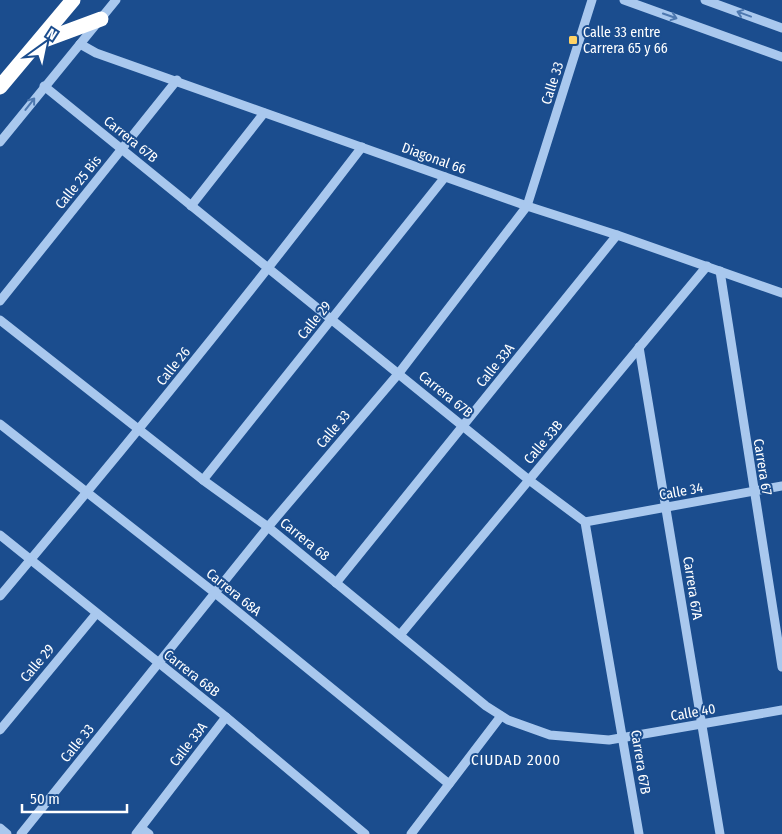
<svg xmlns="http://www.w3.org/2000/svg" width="782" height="834" font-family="'Fira Sans Condensed',sans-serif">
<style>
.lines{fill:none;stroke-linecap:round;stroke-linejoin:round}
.minor{stroke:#a9c8ee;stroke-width:9}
.highway{stroke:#fff;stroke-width:15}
.oneway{stroke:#4d78b0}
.poi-dot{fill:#ffd366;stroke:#1b4d8e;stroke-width:2}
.labels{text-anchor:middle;stroke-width:4;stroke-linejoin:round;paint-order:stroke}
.poi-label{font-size:14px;fill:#fff;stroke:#1b4d8e;text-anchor:start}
.street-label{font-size:14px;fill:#fff;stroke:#1b4d8e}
.neighbourhood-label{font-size:15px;letter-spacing:1px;fill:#fff;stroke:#1b4d8e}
</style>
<rect width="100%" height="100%" fill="#1b4d8e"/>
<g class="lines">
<!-- minor -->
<g class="minor">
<path d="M 624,0 L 782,57"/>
<path d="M 705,0 L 782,28"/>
<path d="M 80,44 L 96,53 L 527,206 L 617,235 L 782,293"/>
<path d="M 44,86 L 529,480 L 585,522 L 639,834"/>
<path d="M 0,142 L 116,0"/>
<path d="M 191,206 L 264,113"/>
<path d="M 720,271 L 782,667"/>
<path d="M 0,301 L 177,80"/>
<path d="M 0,320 L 203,480 L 268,527 L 486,706 L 508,720 L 550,735 L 609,740 L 782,710"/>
<path d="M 639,347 L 720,834"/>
<path d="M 0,424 L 215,593 L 449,784"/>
<path d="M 203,480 L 445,177"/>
<path d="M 585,522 L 782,486"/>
<path d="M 0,535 L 226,717 L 365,834"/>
<path d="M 336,583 L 617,235"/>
<path d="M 0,596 C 124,449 245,300 362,147"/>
<path d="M 400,635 L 707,266"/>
<path d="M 0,730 L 96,614"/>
<path d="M 0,828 L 7,834"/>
<path d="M 141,828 L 149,834"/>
<path d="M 21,834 L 268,527 L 399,373 L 527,206 L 592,0"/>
<path d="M 136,834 L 226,717"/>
<path d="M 411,834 L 501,716"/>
</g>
<!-- highway -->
<g class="highway">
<path d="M 39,42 L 101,19"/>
<path d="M 0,87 L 73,0"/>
</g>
</g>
<!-- one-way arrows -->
<defs><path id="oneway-shaft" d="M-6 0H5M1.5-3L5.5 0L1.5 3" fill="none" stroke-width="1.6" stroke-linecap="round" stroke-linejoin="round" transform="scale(1.25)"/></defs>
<g class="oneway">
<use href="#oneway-shaft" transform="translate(744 14) rotate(-160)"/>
<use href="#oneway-shaft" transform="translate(670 16) rotate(19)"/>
<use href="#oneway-shaft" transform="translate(30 104) rotate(-52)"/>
</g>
<!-- markers -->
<rect class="poi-dot" x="568" y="35" width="10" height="10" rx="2.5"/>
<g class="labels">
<!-- poi labels -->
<g class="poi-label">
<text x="583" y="37">Calle 33 entre<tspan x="583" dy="16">Carrera 65 y 66</tspan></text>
</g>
<!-- street labels -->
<g class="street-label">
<text transform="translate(552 83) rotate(-72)" y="5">Calle 33</text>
<text transform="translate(131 139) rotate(39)" y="5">Carrera 67B</text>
<text transform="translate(434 158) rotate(20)" y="5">Diagonal 66</text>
<text transform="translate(78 182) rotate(-51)" y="5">Calle 25 Bis</text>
<text transform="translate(314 320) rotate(-51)" y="5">Calle 29</text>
<text transform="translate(495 365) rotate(-51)" y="5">Calle 33A</text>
<text transform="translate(173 366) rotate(-51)" y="5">Calle 26</text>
<text transform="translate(446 394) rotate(39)" y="5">Carrera 67B</text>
<text transform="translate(333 429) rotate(-50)" y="5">Calle 33</text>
<text transform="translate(543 442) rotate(-50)" y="5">Calle 33B</text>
<text transform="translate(763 467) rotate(81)" y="5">Carrera 67</text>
<text transform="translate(681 491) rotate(-10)" y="5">Calle 34</text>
<text transform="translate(305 539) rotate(39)" y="5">Carrera 68</text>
<text transform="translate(693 588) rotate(81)" y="5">Carrera 67A</text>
<text transform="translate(234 592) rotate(39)" y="5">Carrera 68A</text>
<text transform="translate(37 663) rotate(-50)" y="5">Calle 29</text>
<text transform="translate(192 673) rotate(38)" y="5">Carrera 68B</text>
<text transform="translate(693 712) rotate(-10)" y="5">Calle 40</text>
<text transform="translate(77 743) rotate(-51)" y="5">Calle 33</text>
<text transform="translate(188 744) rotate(-52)" y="5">Calle 33A</text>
<text transform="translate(641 762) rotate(81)" y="5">Carrera 67B</text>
</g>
<!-- neighbourhood labels -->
<g class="neighbourhood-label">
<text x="516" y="765">CIUDAD 2000</text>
</g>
</g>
<!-- north arrow -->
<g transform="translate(45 45) rotate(33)" stroke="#1b4d8e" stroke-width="4" paint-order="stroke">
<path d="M0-4L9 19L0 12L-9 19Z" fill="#ffffff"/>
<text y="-8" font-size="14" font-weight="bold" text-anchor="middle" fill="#ffffff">N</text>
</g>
<!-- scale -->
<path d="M22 804v8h105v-8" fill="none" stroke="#ffffff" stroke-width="2.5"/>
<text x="30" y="804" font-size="15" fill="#ffffff" stroke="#1b4d8e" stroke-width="4" paint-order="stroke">50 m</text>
</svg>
